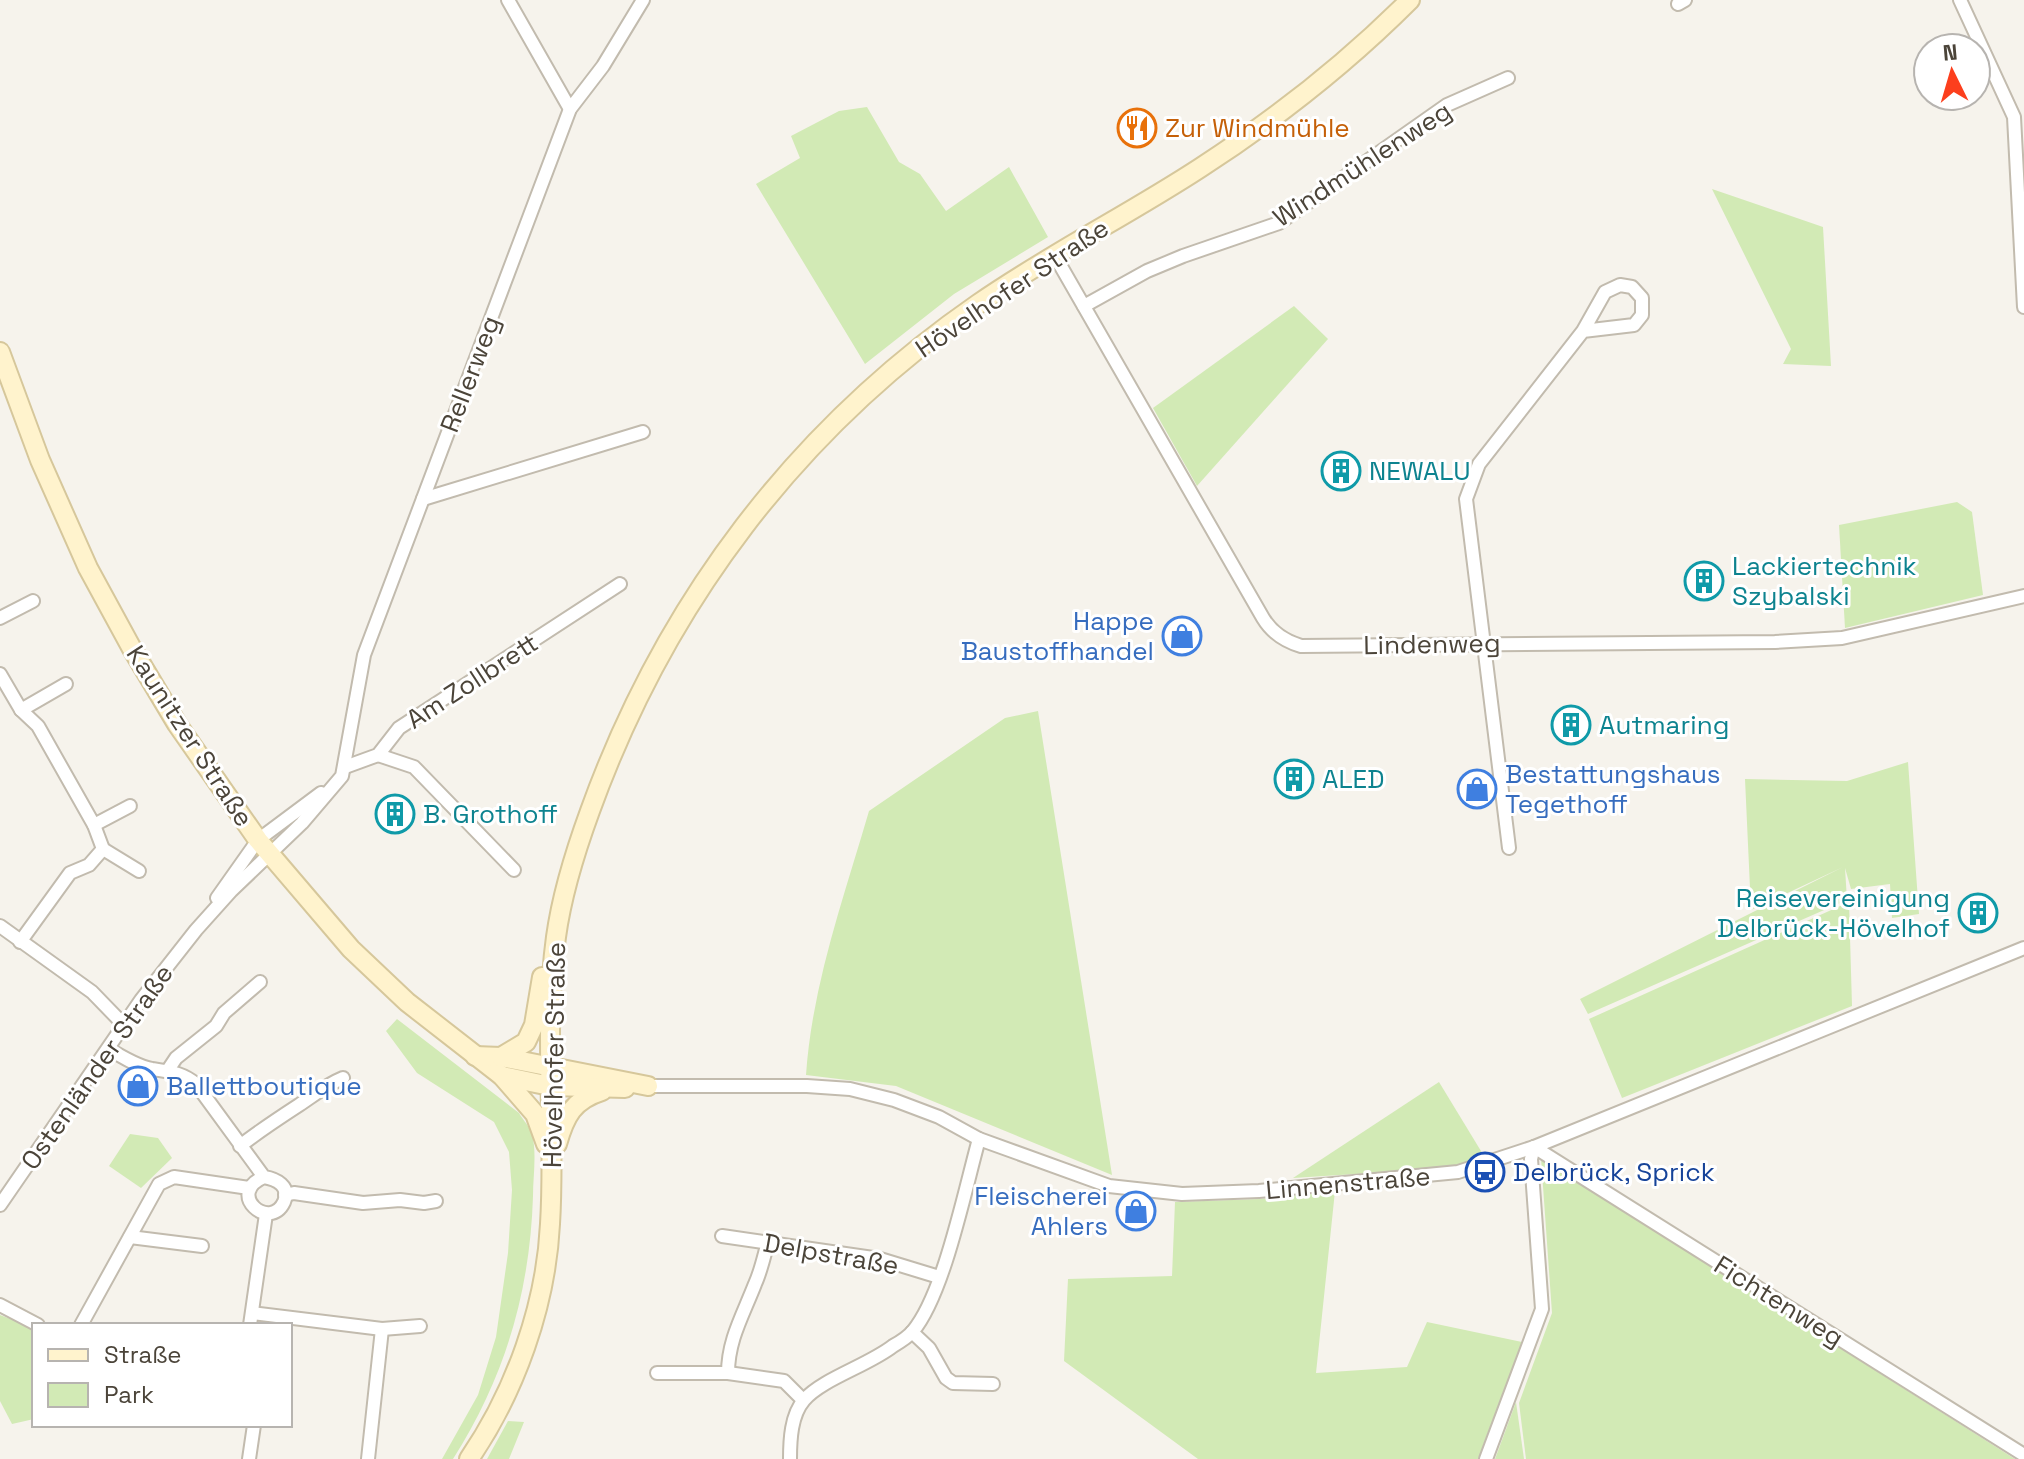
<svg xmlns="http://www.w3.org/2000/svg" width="2024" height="1459" font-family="'Space Grotesk',sans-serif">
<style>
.green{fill:#d2eab5}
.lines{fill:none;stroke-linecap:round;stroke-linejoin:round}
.minor-casing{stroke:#c2bbae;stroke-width:16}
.secondary-casing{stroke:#d6c79b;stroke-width:22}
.minor{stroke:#fff;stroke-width:12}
.secondary{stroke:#fff3cd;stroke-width:18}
.labels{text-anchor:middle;stroke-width:6;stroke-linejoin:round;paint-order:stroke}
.food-label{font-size:26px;fill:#c56008;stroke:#fff;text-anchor:start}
.street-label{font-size:26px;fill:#4b4439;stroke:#fff}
.culture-label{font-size:26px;fill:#0d838f;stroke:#fff;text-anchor:start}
.shop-label{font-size:26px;fill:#366cbe;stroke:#fff;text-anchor:end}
.transit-label{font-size:26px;fill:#164399;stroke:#fff;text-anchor:start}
</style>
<rect width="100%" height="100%" fill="#f6f3ec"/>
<!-- green -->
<g class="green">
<path d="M 867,107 L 899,162 L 920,174 L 946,211 L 1009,167 L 1048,237 L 954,294 L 865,364 L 756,184 L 800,158 L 791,136 L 839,111 Z"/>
<path d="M 1712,189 L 1823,227 L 1831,366 L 1783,364 L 1791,349 Z"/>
<path d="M 1294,306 L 1328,339 L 1197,486 L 1153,408 Z"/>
<path d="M 1957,502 L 1972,512 L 1983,595 L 1845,628 L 1839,525 Z"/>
<path d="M 1038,711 L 1112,1175 L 896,1086 L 806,1075 C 812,985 844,897 869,811 L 1005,718 Z"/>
<path d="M 1908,762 L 1919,914 L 1892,918 L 1890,884 L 1851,889 L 1845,868 L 1847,900 L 1588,1014 L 1580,999 L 1843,867 L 1751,910 L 1745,779 L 1847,781 Z"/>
<path d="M 1849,902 L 1852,1006 L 1622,1098 L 1589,1019 Z"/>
<path d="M 397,1019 L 519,1113 C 523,1120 530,1127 532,1134 C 537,1153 533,1177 533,1196 C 530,1292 505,1377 453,1459 L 442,1459 L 478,1395 L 496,1337 L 508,1253 L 512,1190 L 509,1152 L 494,1122 L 417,1073 L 386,1031 Z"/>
<path d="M 1439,1082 L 1484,1156 L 1450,1168 L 1293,1178 Z"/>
<path d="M 130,1134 L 158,1138 L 172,1158 L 141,1188 L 109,1166 Z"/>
<path d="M 1541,1158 L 2015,1459 L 1526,1459 L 1519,1403 L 1552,1313 Z"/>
<path d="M 1335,1191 L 1316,1373 L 1407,1367 L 1427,1322 L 1522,1342 L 1478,1459 L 1198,1459 L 1064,1361 L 1068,1279 L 1172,1276 L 1175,1202 L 1260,1199 Z"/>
<path d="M 0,1315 L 34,1328 L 34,1419 L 12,1424 L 0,1401 Z"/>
<path d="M 1516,1402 L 1524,1459 L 1495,1459 Z"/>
<path d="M 508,1421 L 524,1422 L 509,1459 L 487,1459 Z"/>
</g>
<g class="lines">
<!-- minor casing -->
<g class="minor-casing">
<g id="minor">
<path d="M 508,0 L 570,109"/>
<path d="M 1960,0 L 2014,117 L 2024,307"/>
<path d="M 1678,4 L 1685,0"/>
<path d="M 1055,256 L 1263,618 C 1272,633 1284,641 1301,646 L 1775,642 L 1842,638 L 2024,596"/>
<path d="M 1084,306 L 1147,271 L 1183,256 L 1279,223 L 1447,105 L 1508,78"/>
<path d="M 423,499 L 643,432"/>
<path d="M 0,618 L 33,601"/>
<path d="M 0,674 L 21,710 L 38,726 L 94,825 L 103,849 L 89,865 L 70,873 L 20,942"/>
<path d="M 21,710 L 66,684"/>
<path d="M 378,755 L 414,767 L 514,870"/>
<path d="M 345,767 L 378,755 L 399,728 L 620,584"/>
<path d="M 94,825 L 130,806"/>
<path d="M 1509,848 L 1466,499 L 1479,464 L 1583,331 L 1605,292 L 1620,285 L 1632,287 L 1642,298 L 1642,315 L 1634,325 L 1583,331"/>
<path d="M 103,849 L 139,871"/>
<path d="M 217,898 L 258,840 L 321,793"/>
<path d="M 0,926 L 92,992 L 124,1025"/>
<path d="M 109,1049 C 122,1057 137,1066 152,1069 C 170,1072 181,1072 196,1084 L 264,1177 C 276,1179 291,1186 284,1202 C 270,1232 225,1194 264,1177"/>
<path d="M 168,1070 L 176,1058 L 216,1026 L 224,1013 L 260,982"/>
<path d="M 648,1086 L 807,1086 L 850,1089 L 894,1100 L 939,1117 L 979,1139 L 1109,1186 L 1182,1194 L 1259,1191 L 1458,1172 L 1534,1147 L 2024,948"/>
<path d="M 240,1146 C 259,1131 279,1118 299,1105 C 314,1095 326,1085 343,1078"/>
<path d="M 1534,1147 L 2024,1455"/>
<path d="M 285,1195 L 294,1193 L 363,1203 L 400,1200 L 424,1203 L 436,1201"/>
<path d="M 0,1205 L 141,1000 L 196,930 L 231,891 L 302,823 L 342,776 L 364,655 L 570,109 L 603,66 L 643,0"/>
<path d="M 722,1236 L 880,1259 L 939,1277"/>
<path d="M 130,1237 L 202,1246"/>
<path d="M 0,1305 L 38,1325"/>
<path d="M 252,1313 L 382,1329 L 420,1326"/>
<path d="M 81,1325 L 159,1184 L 174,1177 L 249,1188"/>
<path d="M 250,1325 L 266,1214"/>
<path d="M 912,1332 L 929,1348 L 946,1378 L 953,1383 L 993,1384"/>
<path d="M 657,1373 L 728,1373 L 784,1381 L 803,1400"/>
<path d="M 728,1373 C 728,1340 743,1315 755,1284 C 761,1271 764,1256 768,1242"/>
<path d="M 249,1459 L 254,1425"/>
<path d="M 368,1459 L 382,1329"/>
<path d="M 790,1459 C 790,1440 791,1415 804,1400 C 822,1379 869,1365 893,1346 C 900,1342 908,1337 913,1331 C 944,1294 965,1189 979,1139"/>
<path d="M 1486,1459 L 1542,1309 L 1531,1159 L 1534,1147"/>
</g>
</g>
<!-- secondary casing -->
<g class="secondary-casing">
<g id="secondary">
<path d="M 0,352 L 40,460 L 88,568 L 131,647 L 177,724 L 258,840 L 351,949 L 407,1002 L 502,1076 L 535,1114 L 546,1144"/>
<path d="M 475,1056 L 501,1057 L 648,1086"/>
<path d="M 501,1057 L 526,1042 L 534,1025 L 542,977"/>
<path d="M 502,1076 L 550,1086 L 625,1088"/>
<path d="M 557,1144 C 565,1116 573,1100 602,1091"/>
<path d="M 469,1459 C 515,1392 546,1306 550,1224 C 556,1129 543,1032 556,937 C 562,893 575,852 590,811 C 665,603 796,430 978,304 C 1050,254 1128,215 1200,168 C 1276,119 1347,63 1410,0"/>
</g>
</g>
<!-- minor -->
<use href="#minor" class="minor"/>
<!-- secondary -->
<use href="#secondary" class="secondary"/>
</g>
<!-- icons -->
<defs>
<g id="restaurant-ring" transform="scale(2)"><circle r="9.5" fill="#fff" stroke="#e8710a" stroke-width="1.5"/><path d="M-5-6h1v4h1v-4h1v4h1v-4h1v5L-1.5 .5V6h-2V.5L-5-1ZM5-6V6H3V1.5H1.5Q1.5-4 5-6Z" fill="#e8710a"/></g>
<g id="building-ring" transform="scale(2)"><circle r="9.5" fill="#fff" stroke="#0f9aa8" stroke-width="1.5"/><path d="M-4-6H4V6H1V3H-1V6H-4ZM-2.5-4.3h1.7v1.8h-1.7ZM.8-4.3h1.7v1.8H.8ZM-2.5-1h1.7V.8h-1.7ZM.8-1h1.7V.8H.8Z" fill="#0f9aa8"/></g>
<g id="shop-ring" transform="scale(2)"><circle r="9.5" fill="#fff" stroke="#3f7fe0" stroke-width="1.5"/><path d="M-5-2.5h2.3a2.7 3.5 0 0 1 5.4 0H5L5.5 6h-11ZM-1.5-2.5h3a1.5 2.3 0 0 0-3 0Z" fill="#3f7fe0"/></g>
<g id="bus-ring" transform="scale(2)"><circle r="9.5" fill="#fff" stroke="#1a4fb4" stroke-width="1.5"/><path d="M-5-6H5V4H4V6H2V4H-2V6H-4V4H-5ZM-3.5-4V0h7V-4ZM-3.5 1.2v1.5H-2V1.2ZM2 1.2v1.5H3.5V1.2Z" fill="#1a4fb4"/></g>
</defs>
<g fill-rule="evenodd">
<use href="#restaurant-ring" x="1137" y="128"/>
<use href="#building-ring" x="1341" y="471"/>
<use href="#building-ring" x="1704" y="581"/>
<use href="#shop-ring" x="1182" y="636"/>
<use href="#building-ring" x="1571" y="725"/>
<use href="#building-ring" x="1294" y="779"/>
<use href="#shop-ring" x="1477" y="789"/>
<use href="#building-ring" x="395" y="814"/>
<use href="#building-ring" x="1978" y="913"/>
<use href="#shop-ring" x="138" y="1086"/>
<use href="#bus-ring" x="1485" y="1172"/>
<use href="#shop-ring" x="1136" y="1211"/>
</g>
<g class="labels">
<!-- food labels -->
<g class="food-label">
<text x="1165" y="137">Zur Windmühle</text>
</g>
<!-- street labels -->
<g class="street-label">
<text transform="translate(1362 164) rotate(-33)" y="9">Windmühlenweg</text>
<text transform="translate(1012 288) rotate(-34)" y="9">Hövelhofer Straße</text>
<text transform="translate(470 374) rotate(-69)" y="9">Rellerweg</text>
<text transform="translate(1432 644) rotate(-1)" y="9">Lindenweg</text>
<text transform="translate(472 681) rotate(-33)" y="9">Am Zollbrett</text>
<text transform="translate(190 736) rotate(57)" y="9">Kaunitzer Straße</text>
<text transform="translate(554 1055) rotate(-89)" y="9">Hövelhofer Straße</text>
<text transform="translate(97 1067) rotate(-55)" y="9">Ostenländer Straße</text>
<text transform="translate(1348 1183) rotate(-5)" y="9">Linnenstraße</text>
<text transform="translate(831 1254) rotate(10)" y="9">Delpstraße</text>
<text transform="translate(1779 1301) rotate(32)" y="9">Fichtenweg</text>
</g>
<!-- culture labels -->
<g class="culture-label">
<text x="1369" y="480">NEWALU</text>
<text x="1732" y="575">Lackiertechnik<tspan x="1732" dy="30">Szybalski</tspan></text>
<text x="1599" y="734">Autmaring</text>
<text x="1322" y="788">ALED</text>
<text x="423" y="823">B. Grothoff</text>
<text x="1950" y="907" text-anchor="end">Reisevereinigung<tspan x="1950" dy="30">Delbrück-Hövelhof</tspan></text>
</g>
<!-- shop labels -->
<g class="shop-label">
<text x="1154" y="630">Happe<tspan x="1154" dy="30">Baustoffhandel</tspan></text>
<text x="1505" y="783" text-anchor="start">Bestattungshaus<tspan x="1505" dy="30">Tegethoff</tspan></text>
<text x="166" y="1095" text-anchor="start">Ballettboutique</text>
<text x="1108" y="1205">Fleischerei<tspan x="1108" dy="30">Ahlers</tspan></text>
</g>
<!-- transit labels -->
<g class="transit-label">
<text x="1513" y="1181">Delbrück, Sprick</text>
</g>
</g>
<!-- legend -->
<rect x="32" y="1323" width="260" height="104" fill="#ffffff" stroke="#b7b4b0" stroke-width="2"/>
<rect x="48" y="1349" width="40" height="12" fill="#fff3cd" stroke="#b7b4b0" stroke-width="2"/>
<text x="104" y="1363" font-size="24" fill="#4b4439">Straße</text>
<rect x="48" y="1383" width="40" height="24" fill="#d2eab5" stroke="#b7b4b0" stroke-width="2"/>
<text x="104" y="1403" font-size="24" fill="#4b4439">Park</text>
<!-- north arrow -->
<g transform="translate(1952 72) rotate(355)"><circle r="38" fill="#ffffff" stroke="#b7b4b0" stroke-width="2"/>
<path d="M0-6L14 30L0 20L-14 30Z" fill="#fc3f1d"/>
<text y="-12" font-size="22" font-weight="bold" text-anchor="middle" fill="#4b4439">N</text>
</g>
</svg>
